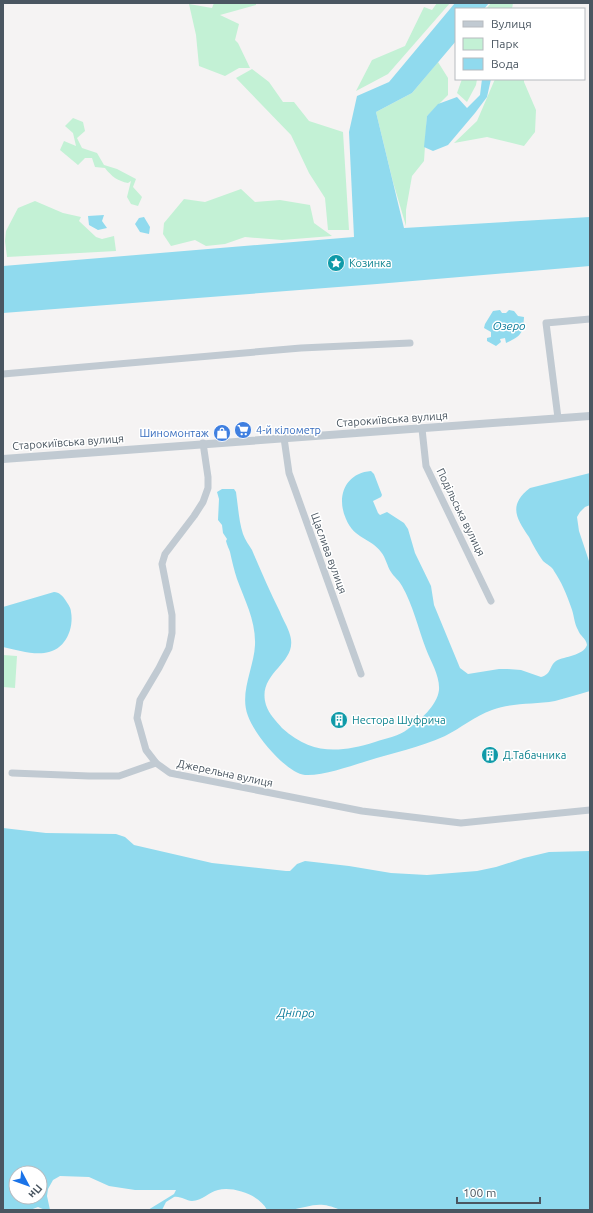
<svg xmlns="http://www.w3.org/2000/svg" width="593" height="1213" font-family="Ubuntu,sans-serif">
<style>
.green{fill:#c3f1d5}
.water{fill:#90daee;fill-rule:evenodd}
.lines{fill:none;stroke-linecap:round;stroke-linejoin:round}
.minor{stroke:#c1cad2;stroke-width:7}
.tertiary{stroke:#c1cad2;stroke-width:8}
.labels{text-anchor:middle;stroke-width:3;stroke-linejoin:round;paint-order:stroke}
.culture-label{font-size:11px;fill:#0d838f;stroke:#fff;text-anchor:start}
.street-label{font-size:11px;fill:#4a5661;stroke:#fff}
.shop-label{font-size:11px;fill:#366cbe;stroke:#fff;text-anchor:start}
.water-label{font-size:12px;font-style:italic;fill:#0c7c9b;stroke:#fff}
</style>
<rect width="100%" height="100%" fill="#f5f3f3"/>
<!-- green -->
<g class="green">
<path d="M 214,3 L 256,3 L 256,5 L 220,15 L 239,24 L 235,40 L 238,43 L 250,68 L 239,68 L 225,76 L 199,66 L 196,35 L 189,4 L 212,8 Z"/>
<path d="M 437,3 L 450,3 L 388,74 L 356,91 L 372,60 L 405,46 L 424,7 L 432,10 Z"/>
<path d="M 491,3 L 513,3 L 512,9 L 486,9 Z"/>
<path d="M 438,62 L 448,78 L 448,95 L 427,116 L 424,161 L 412,176 L 406,210 L 406,226 L 393,182 L 376,112 L 412,93 Z"/>
<path d="M 252,69 L 269,82 L 283,102 L 294,102 L 309,121 L 343,132 L 349,230 L 328,230 L 325,198 L 309,173 L 291,135 L 236,78 Z"/>
<path d="M 462,79 L 477,79 L 476,85 L 467,102 L 457,93 Z"/>
<path d="M 495,79 L 524,79 L 524,82 L 536,110 L 535,132 L 524,146 L 487,137 L 454,143 L 477,121 Z"/>
<path d="M 73,118 L 83,122 L 85,131 L 77,138 L 82,148 L 97,153 L 104,165 L 117,169 L 136,179 L 133,187 L 142,197 L 138,206 L 131,204 L 127,197 L 131,181 L 128,183 C 118,181 112,177 105,168 L 95,167 L 92,158 L 85,158 L 78,165 L 60,150 L 64,141 L 76,146 L 73,133 L 65,126 Z"/>
<path d="M 241,189 L 255,202 L 280,200 L 310,205 L 314,223 L 332,236 L 282,240 L 245,237 L 225,244 L 206,246 L 195,240 L 171,246 L 163,234 L 164,223 L 184,199 L 205,202 Z"/>
<path d="M 35,201 L 63,213 L 81,217 L 79,221 L 96,237 L 102,239 L 114,236 L 116,251 L 7,257 L 5,241 L 6,231 L 18,208 Z"/>
<path d="M 3,655 L 17,656 L 15,688 L 3,687 Z"/>
</g>
<!-- water -->
<g class="water">
<path d="M 455,3 L 489,3 L 484,9 L 456,9 L 456,41 L 412,93 L 376,112 L 404,228 L 590,217 L 590,266 L 377,284 L 3,313 L 3,266 L 354,237 L 349,132 L 357,96 L 389,82 Z"/>
<path d="M 482,79 L 491,79 L 487,97 L 475,113 L 448,145 L 433,151 L 424,147 L 427,116 L 438,104 L 457,97 L 467,108 L 480,95 Z"/>
<path d="M 104,215 L 102,221 L 107,228 L 98,230 L 89,225 L 88,216 Z"/>
<path d="M 144,217 L 150,227 L 149,234 L 140,232 L 135,224 L 139,218 Z"/>
<path d="M 500,310 L 502,313 L 506,313 L 509,310 L 514,311 L 518,316 L 524,317 C 523,334 521,336 506,343 L 505,338 L 500,339 L 501,342 L 496,346 L 487,341 L 487,338 L 491,337 L 491,332 L 484,328 L 485,324 L 493,311 Z"/>
<path d="M 371,471 L 374,474 L 382,495 L 381,497 L 373,501 L 378,513 L 380,515 L 387,512 L 404,523 L 408,529 L 415,553 L 431,586 L 434,605 L 460,668 L 468,674 L 499,669 L 508,669 L 521,670 L 541,677 C 552,674 549,666 556,661 C 565,656 583,656 587,645 C 586,638 580,636 578,630 C 574,623 574,614 571,607 C 567,595 561,581 554,571 C 552,566 547,565 543,561 C 538,554 533,545 529,537 C 516,518 508,505 530,488 L 590,473 L 590,505 L 585,507 L 580,512 L 577,517 L 579,531 L 590,564 L 590,691 C 579,694 567,698 555,701 C 534,705 513,702 492,710 C 475,716 461,728 445,736 C 420,747 393,753 367,761 C 350,766 323,776 305,775 C 286,773 254,734 248,716 C 239,693 254,668 255,645 C 256,621 245,601 237,579 C 234,570 232,561 230,552 C 229,549 227,545 226,541 L 227,539 L 223,533 L 222,525 L 218,520 L 219,499 L 217,492 L 222,489 L 234,489 L 236,492 C 238,506 239,522 243,534 C 245,540 249,545 252,550 C 261,571 270,592 280,612 C 283,620 288,627 290,635 C 299,664 256,672 266,705 C 269,714 276,721 282,728 C 312,755 339,753 375,742 C 387,738 399,736 408,729 C 420,720 437,706 439,690 C 440,676 431,662 426,649 C 418,628 413,605 402,586 C 399,580 394,577 391,572 C 387,566 386,558 381,552 C 371,538 354,539 346,519 C 336,497 345,473 371,471 Z"/>
<path d="M 54,592 C 59,592 63,596 66,601 C 68,604 71,608 71,612 C 74,628 66,648 49,652 C 36,656 17,650 3,647 L 3,607 Z"/>
<path d="M 3,828 L 46,833 L 116,834 L 125,837 L 134,845 L 212,863 L 286,871 L 290,871 L 297,864 L 305,861 L 349,866 L 391,873 L 427,875 L 477,871 L 496,867 L 524,858 L 549,852 L 590,851 L 590,1210 L 340,1210 C 318,1200 311,1207 290,1210 C 282,1211 274,1210 267,1210 C 260,1195 233,1186 218,1190 C 209,1192 202,1201 192,1201 C 186,1201 181,1196 174,1197 L 166,1202 L 162,1210 L 148,1210 L 174,1194 L 176,1190 L 135,1190 L 109,1186 L 89,1177 L 60,1176 L 53,1180 L 48,1189 L 47,1196 L 50,1210 L 45,1210 L 38,1207 L 30,1210 L 3,1210 ZM 16,1173 L 40,1173 L 40,1197 L 16,1197 Z"/>
</g>
<g class="lines">
<!-- minor -->
<g class="minor">
<path d="M 3,374 L 301,348 L 410,343"/>
<path d="M 558,418 L 546,323 L 590,319"/>
<path d="M 422,429 L 426,466 L 491,601"/>
<path d="M 284,438 L 289,473 L 361,674"/>
<path d="M 203,443 L 208,477 L 208,488 L 203,502 L 194,516 L 165,554 L 162,564 L 172,615 L 172,633 L 169,648 L 159,668 L 140,700 L 137,718 L 146,750 L 156,763 L 170,773 L 362,811 L 461,823 L 590,810"/>
<path d="M 12,773 L 89,776 L 119,776 L 156,763"/>
</g>
<!-- tertiary -->
<path class="tertiary" d="M 3,459 L 590,416"/>
</g>
<!-- icons -->
<defs>
<g id="sight-disc" transform="scale(0.9)"><circle r="9.5" fill="#0f9aa8" stroke="#fff"/><path d="M0-6L1.8-2.2L6-1.7L2.9 1.2L3.7 5.4L0 3.3L-3.7 5.4L-2.9 1.2L-6-1.7L-1.8-2.2Z" fill="#fff"/></g>
<g id="supermarket-disc" transform="scale(0.9)"><circle r="9.5" fill="#3f7fe0" stroke="#fff"/><path d="M-6-5.5h2.5l.6 2H6L4.5 2H-2.5L-4.4-4H-6ZM-1.5 3.2a1.3 1.3 0 1 0 .1 0ZM3 3.2a1.3 1.3 0 1 0 .1 0Z" fill="#fff"/></g>
<g id="shop-disc" transform="scale(0.9)"><circle r="9.5" fill="#3f7fe0" stroke="#fff"/><path d="M-5-2.5h2.3a2.7 3.5 0 0 1 5.4 0H5L5.5 6h-11ZM-1.5-2.5h3a1.5 2.3 0 0 0-3 0Z" fill="#fff"/></g>
<g id="building-disc" transform="scale(0.9)"><circle r="9.5" fill="#0f9aa8" stroke="#fff"/><path d="M-4-6H4V6H1V3H-1V6H-4ZM-2.5-4.3h1.7v1.8h-1.7ZM.8-4.3h1.7v1.8H.8ZM-2.5-1h1.7V.8h-1.7ZM.8-1h1.7V.8H.8Z" fill="#fff"/></g>
</defs>
<g fill-rule="evenodd">
<use href="#sight-disc" x="336" y="263"/>
<use href="#supermarket-disc" x="243" y="430"/>
<use href="#shop-disc" x="222" y="433"/>
<use href="#building-disc" x="339" y="720"/>
<use href="#building-disc" x="490" y="755"/>
</g>
<g class="labels">
<!-- culture labels -->
<g class="culture-label">
<text x="349" y="267">Козинка</text>
<text x="352" y="724">Нестора Шуфрича</text>
<text x="503" y="759">Д.Табачника</text>
</g>
<!-- street labels -->
<g class="street-label">
<text transform="translate(392 419) rotate(-4)" y="4">Старокиївська вулиця</text>
<text transform="translate(68 442) rotate(-4)" y="4">Старокиївська вулиця</text>
<text transform="translate(461 512) rotate(64)" y="4">Подільська вулиця</text>
<text transform="translate(329 553) rotate(70)" y="4">Щаслива вулиця</text>
<text transform="translate(225 773) rotate(12)" y="4">Джерельна вулиця</text>
</g>
<!-- shop labels -->
<g class="shop-label">
<text x="256" y="434">4-й кілометр</text>
<text x="209" y="437" text-anchor="end">Шиномонтаж</text>
</g>
<!-- water labels -->
<g class="water-label">
<text x="509" y="330">Озеро</text>
<text transform="translate(296 1013) rotate(1)" y="4">Дніпро</text>
</g>
</g>
<!-- border -->
<rect width="593" height="1213" fill="none" stroke="#4a5661" stroke-width="8"/>
<!-- legend -->
<rect x="455" y="8" width="130" height="72" fill="#ffffff" stroke="#b7bbc0"/>
<rect x="463" y="21" width="20" height="6" fill="#c1cad2" stroke="#b7bbc0"/>
<text x="491" y="28" font-size="12" fill="#4a5661">Вулиця</text>
<rect x="463" y="38" width="20" height="12" fill="#c3f1d5" stroke="#b7bbc0"/>
<text x="491" y="48" font-size="12" fill="#4a5661">Парк</text>
<rect x="463" y="58" width="20" height="12" fill="#90daee" stroke="#b7bbc0"/>
<text x="491" y="68" font-size="12" fill="#4a5661">Вода</text>
<!-- north arrow -->
<g transform="translate(28 1185) rotate(131)"><circle r="19" fill="#ffffff" stroke="#b7bbc0"/>
<path d="M0-3L7 15L0 10L-7 15Z" fill="#1a73e8"/>
<text y="-6" font-size="11" font-weight="bold" text-anchor="middle" fill="#4a5661">Пн</text>
</g>
<!-- scale -->
<path d="M457 1197v6h83v-6" fill="none" stroke="#4a5661" stroke-width="2"/>
<text x="463" y="1197" font-size="12" fill="#4a5661" stroke="#ffffff" stroke-width="3" paint-order="stroke">100 m</text>
</svg>
